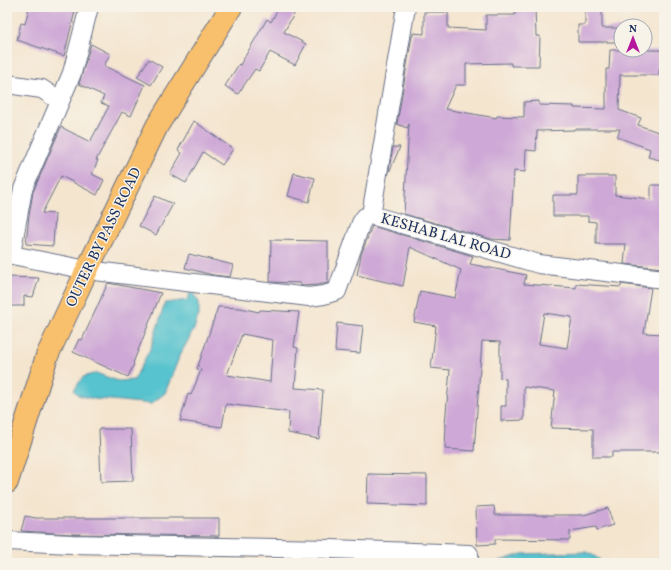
<svg xmlns="http://www.w3.org/2000/svg" width="671" height="570" font-family="Vollkorn,serif">
<style>
.water{fill:#56c3ce;stroke:#387996}
.building{fill:#cea8d6;fill-rule:evenodd}
.lines{fill:none;stroke-linecap:round;stroke-linejoin:round}
.minor-casing{stroke:#676f86;stroke-width:20}
.major-casing{stroke:#676f86;stroke-width:24}
.minor{stroke:#fff;stroke-width:18}
.major{stroke:#f8bf6c;stroke-width:22}
.labels{text-anchor:middle;stroke-width:3;stroke-linejoin:round;paint-order:stroke}
.street-label{font-size:15px;fill:#1b2f5e;stroke:#f7f3e8}
</style>
<rect width="100%" height="100%" fill="#f7f3e8"/>
<filter id="ink" filterUnits="userSpaceOnUse"><feTurbulence type="fractalNoise" baseFrequency=".025" numOctaves="2"/><feDisplacementMap in="SourceGraphic" scale="8" xChannelSelector="R" yChannelSelector="G"/><feConvolveMatrix kernelMatrix="1 2 1 2 8 2 1 2 1" color-interpolation-filters="sRGB"/></filter>
<filter id="wash" filterUnits="userSpaceOnUse"><feTurbulence type="fractalNoise" baseFrequency=".012" numOctaves="4" result="noise"/><feDisplacementMap in="SourceGraphic" scale="16" xChannelSelector="R" yChannelSelector="G"/><feGaussianBlur stdDeviation="0.9" result="paint"/><feColorMatrix in="noise" values="0 0 0 0 0 0 0 0 0 0 0 0 0 0 0 0 0 1.4 0 .05"/><feComposite in="paint" operator="in"/></filter>
<g filter="url(#wash)">
<rect width="100%" height="100%" fill="#f4e5cf"/>
<!-- water -->
<g class="water">
<path d="M 191,291 L 199,302 L 199,314 L 194,329 L 180,355 L 165,393 L 151,404 L 111,400 L 94,399 L 78,395 L 74,390 L 83,377 L 96,373 L 118,381 L 134,380 L 151,347 L 165,303 L 187,300 Z"/>
<path d="M 587,552 L 599,559 L 603,563 L 493,563 L 522,554 Z"/>
</g>
<g id="blocks">
<!-- building -->
<g class="building">
<path d="M 29,7 L 76,7 L 64,56 L 17,40 L 21,23 L 25,24 Z"/>
<path d="M 279,7 L 298,7 L 284,32 L 306,44 L 295,65 L 270,52 L 259,71 L 255,69 L 238,94 L 225,86 L 239,64 L 240,65 L 267,19 L 271,22 Z"/>
<path d="M 515,7 L 535,7 L 536,36 L 540,36 L 539,66 L 511,66 L 511,63 L 466,64 L 466,85 L 456,85 L 445,109 L 496,118 L 497,116 L 524,117 L 524,102 L 539,101 L 539,105 L 574,106 L 574,108 L 606,109 L 606,69 L 609,69 L 610,50 L 664,50 L 664,70 L 659,70 L 659,75 L 620,75 L 619,110 L 641,118 L 638,125 L 664,134 L 664,161 L 648,157 L 650,149 L 617,137 L 620,129 L 574,129 L 574,130 L 537,131 L 536,151 L 526,150 L 525,172 L 514,171 L 510,240 L 491,239 L 404,214 L 409,124 L 407,128 L 397,124 L 412,36 L 413,36 L 413,33 L 424,34 L 424,12 L 448,12 L 448,28 L 486,30 L 486,15 L 515,15 Z"/>
<path d="M 585,7 L 602,7 L 602,28 L 621,28 L 621,42 L 578,42 L 578,25 L 585,25 Z"/>
<path d="M 91,44 L 110,54 L 104,66 L 145,85 L 131,116 L 122,112 L 96,160 L 98,160 L 92,174 L 104,180 L 97,195 L 61,176 L 42,213 L 55,214 L 53,246 L 26,244 L 29,216 L 33,192 L 61,127 L 90,142 L 109,106 L 101,103 L 104,96 L 79,84 Z"/>
<path d="M 149,59 L 162,67 L 151,85 L 137,77 Z"/>
<path d="M 194,121 L 233,149 L 222,165 L 203,152 L 186,183 L 170,174 L 182,153 L 178,150 Z"/>
<path d="M 393,147 L 400,147 L 388,175 Z"/>
<path d="M 294,173 L 315,178 L 309,202 L 288,196 Z"/>
<path d="M 578,176 L 615,176 L 615,195 L 651,199 L 651,185 L 664,185 L 663,268 L 624,264 L 626,244 L 596,244 L 596,222 L 588,221 L 588,216 L 553,216 L 553,195 L 578,195 Z"/>
<path d="M 155,196 L 173,204 L 156,235 L 139,226 Z"/>
<path d="M 372,226 L 473,256 L 470,264 L 526,275 L 524,284 L 576,288 L 576,284 L 621,287 L 621,284 L 651,288 L 644,333 L 664,334 L 664,452 L 612,452 L 612,457 L 593,457 L 593,429 L 551,428 L 555,391 L 524,387 L 524,420 L 501,421 L 501,406 L 506,406 L 506,379 L 500,378 L 500,342 L 482,341 L 474,451 L 445,449 L 446,424 L 445,424 L 450,370 L 431,368 L 436,326 L 414,322 L 420,291 L 455,298 L 461,270 L 410,247 L 403,286 L 357,275 L 361,255 ZM 544,313 L 572,317 L 567,348 L 539,344 Z"/>
<path d="M 271,240 L 328,241 L 328,283 L 317,285 L 303,286 L 300,285 L 300,283 L 270,282 Z"/>
<path d="M 189,254 L 233,265 L 230,277 L 213,275 L 185,268 Z"/>
<path d="M 7,277 L 39,278 L 33,297 L 24,296 L 24,306 L 7,306 Z"/>
<path d="M 108,283 L 161,293 L 133,363 L 134,364 L 128,377 L 73,352 L 79,339 L 82,340 Z"/>
<path d="M 218,307 L 240,308 L 259,312 L 260,310 L 299,312 L 294,347 L 298,348 L 295,388 L 323,390 L 319,439 L 288,433 L 289,412 L 226,404 L 222,427 L 180,421 L 188,394 L 191,395 L 201,370 L 197,369 ZM 242,334 L 273,340 L 270,382 L 227,375 Z"/>
<path d="M 337,323 L 363,326 L 360,353 L 335,351 Z"/>
<path d="M 99,429 L 131,429 L 133,481 L 101,482 Z"/>
<path d="M 368,474 L 427,475 L 427,506 L 367,504 Z"/>
<path d="M 494,506 L 495,515 L 584,515 L 608,508 L 613,525 L 597,530 L 596,527 L 570,531 L 570,540 L 495,539 L 495,544 L 477,545 L 476,507 Z"/>
<path d="M 25,516 L 36,518 L 219,518 L 219,536 L 72,534 L 21,531 Z"/>
</g>
</g>
</g>
<g filter="url(#ink)">
<use href="#blocks" fill-opacity="0" stroke="#676f86" stroke-width="1"/>
<g class="lines">
<!-- minor casing -->
<g class="minor-casing">
<g id="minor">
<path d="M 7,84 L 42,89 L 60,101"/>
<path d="M 371,215 L 406,7"/>
<path d="M 7,254 L 87,270 L 309,297 L 324,295 L 337,291 L 361,223 L 365,217 L 371,215 L 539,264 L 664,279"/>
<path d="M 11,254 L 23,189 L 72,73 L 89,7"/>
<path d="M 7,541 L 72,544 L 331,549 L 469,554 L 469,563"/>
</g>
</g>
<!-- major casing -->
<g class="major-casing">
<path id="major" d="M 7,482 L 47,356 L 87,270 L 157,126 L 231,7"/>
</g>
<!-- minor -->
<use href="#minor" class="minor"/>
<!-- major -->
<use href="#major" class="major"/>
</g>
</g>
<g class="labels">
<!-- street labels -->
<g class="street-label">
<text transform="translate(446 236) rotate(16)" y="5">KESHAB LAL ROAD</text>
<text transform="translate(103 237) rotate(-64)" y="5">OUTER BY PASS ROAD</text>
</g>
</g>
<!-- margin -->
<rect width="671" height="570" fill="none" stroke="#f7f3e8" stroke-width="24"/>
<!-- north arrow -->
<g transform="translate(633 38)"><circle r="19" fill="#f7f3e8" stroke="#9fa5b1"/>
<path d="M0-3L7 15L0 10L-7 15Z" fill="#b5179e"/>
<text y="-6" font-size="11" font-weight="bold" text-anchor="middle" fill="#1b2f5e">N</text>
</g>
</svg>
